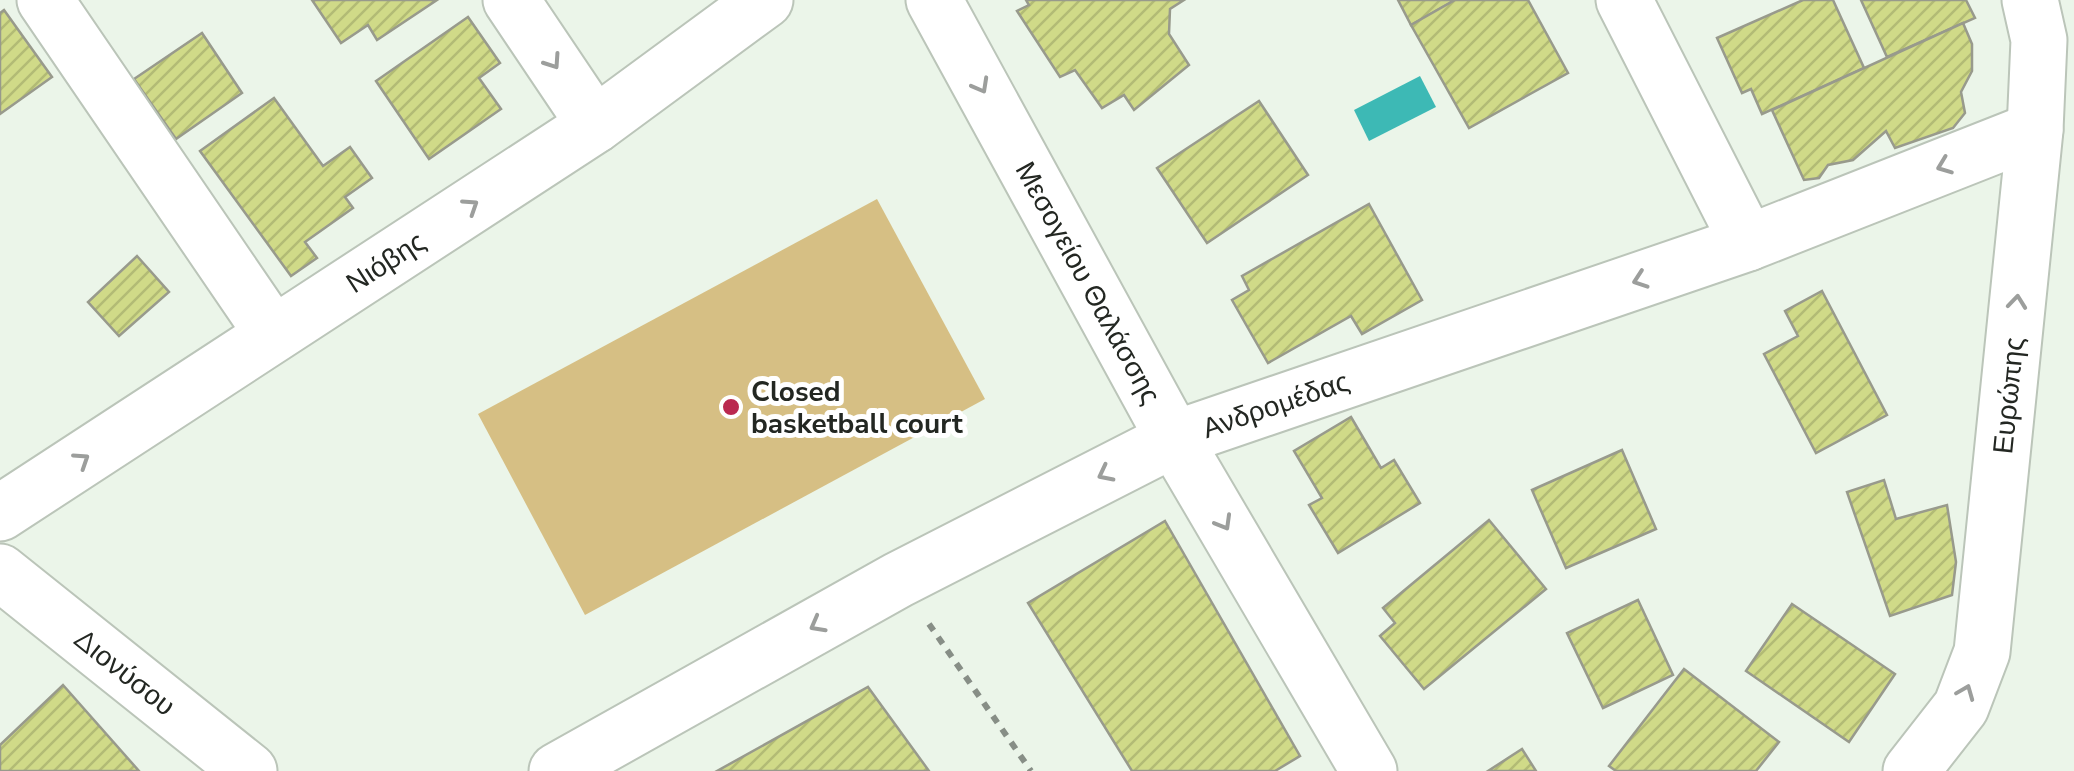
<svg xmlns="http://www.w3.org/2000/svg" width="2074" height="771" font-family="'Nunito Sans',sans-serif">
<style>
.pitch{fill:#d6bf84}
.water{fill:#3db9b5}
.building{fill:url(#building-hatch);stroke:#989a8c;stroke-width:2.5}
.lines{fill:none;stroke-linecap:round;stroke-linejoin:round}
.street-casing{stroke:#bbc5b9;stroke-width:59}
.path{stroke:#878e86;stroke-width:6;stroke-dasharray:8 8;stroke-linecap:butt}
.street{stroke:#fff;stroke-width:55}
.oneway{stroke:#9c9e9c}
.poi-dot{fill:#ba294f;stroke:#fff;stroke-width:4}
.labels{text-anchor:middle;stroke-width:10;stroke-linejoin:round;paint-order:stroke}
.street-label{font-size:28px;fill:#232722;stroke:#fff}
.poi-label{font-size:28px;font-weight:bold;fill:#232722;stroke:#fff;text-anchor:start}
</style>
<defs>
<pattern id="building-hatch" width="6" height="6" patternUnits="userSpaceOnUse" patternTransform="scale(2.5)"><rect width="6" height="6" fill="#d0da88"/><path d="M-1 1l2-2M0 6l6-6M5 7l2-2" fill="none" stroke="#b2bb75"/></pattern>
</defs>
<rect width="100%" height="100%" fill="#ebf5e9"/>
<!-- pitch -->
<path class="pitch" d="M 877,199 L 985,399 L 585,615 L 478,414 Z"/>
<!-- water -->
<path class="water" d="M 1420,76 L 1436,107 L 1369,141 L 1354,110 Z"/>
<!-- building -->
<g class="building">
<path d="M 312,0 L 437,0 L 377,40 L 368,25 L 341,43 Z"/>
<path d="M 1026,0 L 1184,0 L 1170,9 L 1169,34 L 1189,65 L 1134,110 L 1124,95 L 1102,108 L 1075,70 L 1060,77 L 1017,11 L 1029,5 Z"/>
<path d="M 1398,0 L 1455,0 L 1411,25 Z"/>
<path d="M 1455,0 L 1528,0 L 1568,73 L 1469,128 L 1411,25 Z"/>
<path d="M 1803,0 L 1833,0 L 1864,68 L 1762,114 L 1751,89 L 1742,93 L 1717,38 Z"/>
<path d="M 1861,0 L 1966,0 L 1975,18 L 1887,57 Z"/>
<path d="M 4,10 L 52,77 L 0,114 L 0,13 Z"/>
<path d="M 468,17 L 500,63 L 479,78 L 501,109 L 429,159 L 376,81 Z"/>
<path d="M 1963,23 L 1972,44 L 1972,71 L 1961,92 L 1965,113 L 1953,128 L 1895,148 L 1886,131 L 1853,160 L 1828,165 L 1819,178 L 1804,180 L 1772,110 Z"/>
<path d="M 202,33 L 242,93 L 176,139 L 134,79 Z"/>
<path d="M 274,98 L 323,166 L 350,147 L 372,178 L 345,197 L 353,208 L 305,242 L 317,258 L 291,276 L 200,151 Z"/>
<path d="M 1259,101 L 1308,175 L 1207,243 L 1157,168 Z"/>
<path d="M 1369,204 L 1422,300 L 1362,334 L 1351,316 L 1268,363 L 1232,300 L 1249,290 L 1242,276 Z"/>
<path d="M 137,256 L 169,292 L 119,336 L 88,302 Z"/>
<path d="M 1822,291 L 1887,415 L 1816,453 L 1764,354 L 1798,336 L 1785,311 Z"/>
<path d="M 1351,417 L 1381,468 L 1394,460 L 1420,503 L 1338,553 L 1309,505 L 1322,498 L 1294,451 Z"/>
<path d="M 1622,450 L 1656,529 L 1566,568 L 1532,490 Z"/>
<path d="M 1884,480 L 1896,519 L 1947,505 L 1956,562 L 1952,595 L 1890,616 L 1847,492 Z"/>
<path d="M 1489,520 L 1546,589 L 1424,689 L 1380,636 L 1395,623 L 1383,608 Z"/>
<path d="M 1165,521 L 1300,756 L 1275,771 L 1132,771 L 1028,603 Z"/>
<path d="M 1638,600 L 1673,675 L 1603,708 L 1567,633 Z"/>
<path d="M 1792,604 L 1895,674 L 1849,742 L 1746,671 Z"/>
<path d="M 1684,669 L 1779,742 L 1756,771 L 1616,771 L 1609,766 Z"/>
<path d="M 63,685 L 139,771 L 0,771 L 0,745 Z"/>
<path d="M 868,687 L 929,771 L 717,771 Z"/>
<path d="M 1522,749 L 1536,771 L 1488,771 Z"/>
</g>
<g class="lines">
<!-- street casing -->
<g class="street-casing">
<g id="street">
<path d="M 45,0 L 273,334"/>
<path d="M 511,0 L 595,125"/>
<path id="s1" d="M 934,0 L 1174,439 L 1369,771"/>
<path d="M 1624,0 L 1748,243"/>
<path id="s2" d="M 0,513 L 595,125 L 765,0"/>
<path id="s3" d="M 0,572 L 249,771"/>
<path id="s4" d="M 557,771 L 898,580 L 1174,439 L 1748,243 L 2035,130"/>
<path id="s5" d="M 1911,771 L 1961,707 L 1982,652 L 2035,130 L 2039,40 L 2030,0"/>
</g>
</g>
<!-- path -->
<path class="path" d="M 929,624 L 1031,771"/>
<!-- street -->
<use href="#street" class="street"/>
</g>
<!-- one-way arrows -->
<defs><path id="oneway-chevron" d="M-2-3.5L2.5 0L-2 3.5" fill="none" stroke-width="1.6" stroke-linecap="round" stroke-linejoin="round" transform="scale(2.5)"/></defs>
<g class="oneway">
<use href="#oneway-chevron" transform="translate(553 62) rotate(56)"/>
<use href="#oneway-chevron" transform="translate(981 86) rotate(61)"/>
<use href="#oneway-chevron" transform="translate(1944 166) rotate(159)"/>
<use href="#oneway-chevron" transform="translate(471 206) rotate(-33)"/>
<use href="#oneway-chevron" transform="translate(1640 280) rotate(161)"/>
<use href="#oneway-chevron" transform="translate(2017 302) rotate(-84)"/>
<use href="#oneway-chevron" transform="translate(82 460) rotate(-33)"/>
<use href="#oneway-chevron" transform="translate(1105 474) rotate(153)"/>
<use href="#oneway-chevron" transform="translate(1224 523) rotate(60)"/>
<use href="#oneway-chevron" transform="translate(817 625) rotate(151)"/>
<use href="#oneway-chevron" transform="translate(1966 692) rotate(-68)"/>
</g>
<!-- markers -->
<circle class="poi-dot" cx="731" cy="407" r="10"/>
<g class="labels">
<!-- street labels -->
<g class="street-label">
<text dy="10" stroke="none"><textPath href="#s2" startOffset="460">Νιόβης</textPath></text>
<text dy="10" stroke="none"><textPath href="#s1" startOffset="322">Μεσογείου Θαλάσσης</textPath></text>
<text dy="10" stroke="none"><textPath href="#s5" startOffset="398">Ευρώπης</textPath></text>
<text dy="10" stroke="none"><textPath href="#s4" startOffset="808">Ανδρομέδας</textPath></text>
<text dy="10" stroke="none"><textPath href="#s3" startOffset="160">Διονύσου</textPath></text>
</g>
<!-- poi labels -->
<g class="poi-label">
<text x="751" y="401">Closed<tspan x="751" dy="32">basketball court</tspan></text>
</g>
</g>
</svg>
